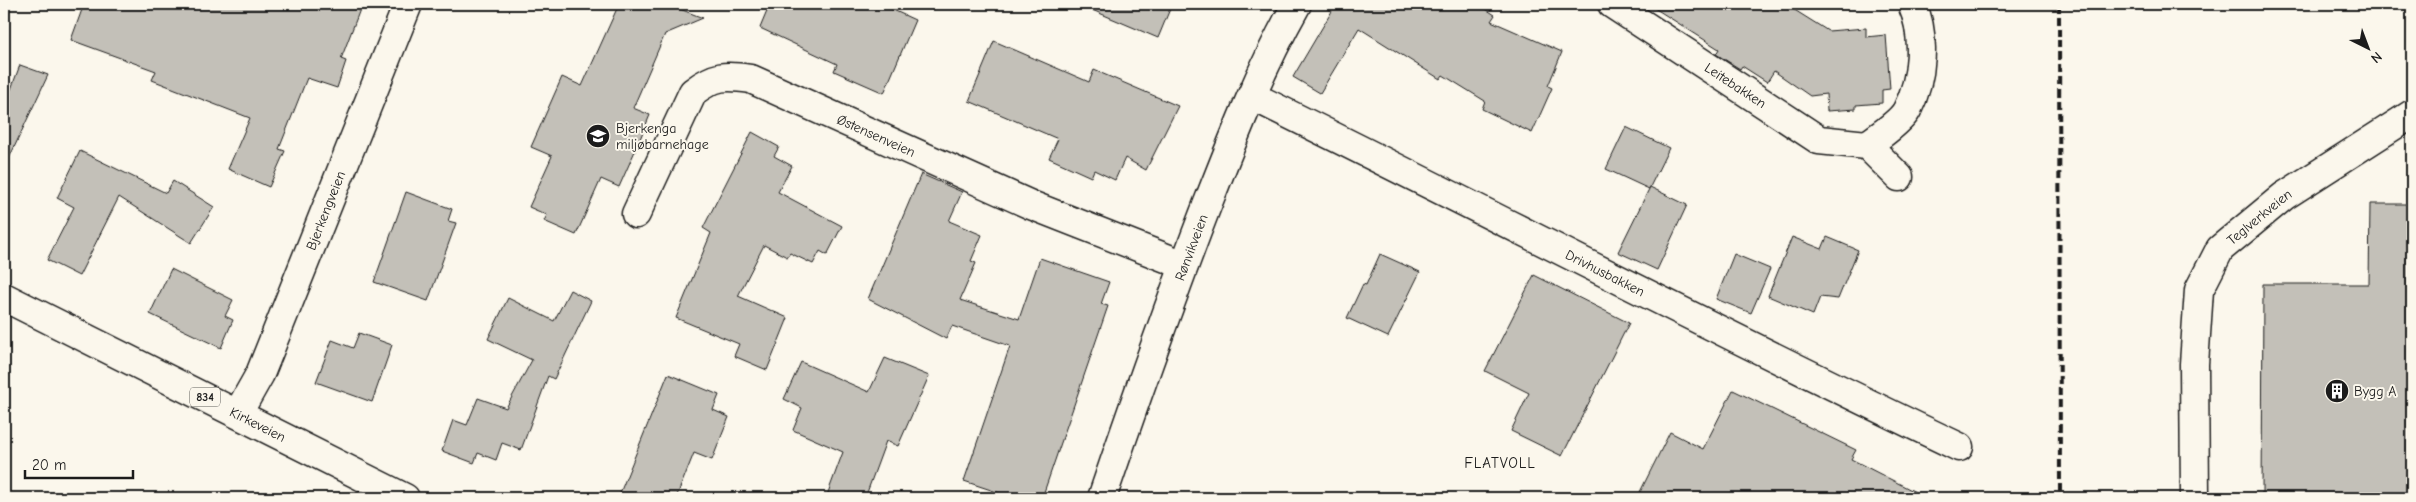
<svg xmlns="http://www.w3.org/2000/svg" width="2416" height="502" font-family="'Comic Neue',sans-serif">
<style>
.building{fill:#c3c0b8;stroke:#1c1c1c}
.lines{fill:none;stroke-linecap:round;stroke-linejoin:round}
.minor-casing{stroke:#1c1c1c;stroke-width:31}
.major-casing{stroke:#1c1c1c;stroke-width:31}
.minor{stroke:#fbf7ec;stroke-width:28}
.major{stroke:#fbf7ec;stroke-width:28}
.rail{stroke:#1c1c1c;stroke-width:4;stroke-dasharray:8 4;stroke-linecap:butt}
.labels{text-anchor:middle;stroke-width:4;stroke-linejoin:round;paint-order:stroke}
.shield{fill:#fbf7ec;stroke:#5f5e5a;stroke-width:1}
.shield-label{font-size:12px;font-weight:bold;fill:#1c1c1c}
.street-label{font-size:14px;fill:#1c1c1c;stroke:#fbf7ec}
.poi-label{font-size:14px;fill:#1c1c1c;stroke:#fbf7ec;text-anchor:start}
.neighbourhood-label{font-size:15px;letter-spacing:1px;fill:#1c1c1c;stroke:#fbf7ec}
</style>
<rect width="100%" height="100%" fill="#fbf7ec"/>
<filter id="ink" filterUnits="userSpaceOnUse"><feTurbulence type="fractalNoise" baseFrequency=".02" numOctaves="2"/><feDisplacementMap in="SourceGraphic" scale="10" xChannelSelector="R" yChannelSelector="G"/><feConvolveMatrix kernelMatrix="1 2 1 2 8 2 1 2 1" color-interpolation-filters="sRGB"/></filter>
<g filter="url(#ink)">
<!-- building -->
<g class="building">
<path d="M 84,4 L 362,4 L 341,59 L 346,61 L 337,88 L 307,78 L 279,149 L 285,151 L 269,187 L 228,169 L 250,118 L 152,80 L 156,71 L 71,40 Z"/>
<path d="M 619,4 L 667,4 L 703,18 L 665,34 L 633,108 L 650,115 L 635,151 L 619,187 L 601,179 L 576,235 L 544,221 L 547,215 L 529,207 L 552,156 L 531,147 L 562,77 L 582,86 Z"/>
<path d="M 770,4 L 880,4 L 915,20 L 884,93 L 834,71 L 837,64 L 760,28 Z"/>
<path d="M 1078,4 L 1172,4 L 1158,38 Z"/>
<path d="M 1321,4 L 1478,4 L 1495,15 L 1491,21 L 1562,52 L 1548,86 L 1552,88 L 1532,133 L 1482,109 L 1485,101 L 1443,75 L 1440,79 L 1359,28 L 1320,93 L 1293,77 L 1332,11 Z"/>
<path d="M 1648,4 L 1785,4 L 1828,31 L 1866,28 L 1866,37 L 1886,35 L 1890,89 L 1882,90 L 1882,103 L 1856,105 L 1856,109 L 1827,111 L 1826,94 L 1810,96 L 1774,71 L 1767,82 L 1742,66 L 1740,69 L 1716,54 L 1719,49 Z"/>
<path d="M 994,41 L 1089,82 L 1094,70 L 1178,106 L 1146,170 L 1125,158 L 1115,180 L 1094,170 L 1091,177 L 1049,158 L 1058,139 L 969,101 Z"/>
<path d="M 20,65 L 48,75 L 4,169 L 4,108 Z"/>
<path d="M 1626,127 L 1669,148 L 1649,189 L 1606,169 Z"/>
<path d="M 752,132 L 779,147 L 774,156 L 792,166 L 778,192 L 842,226 L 827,255 L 820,251 L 813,264 L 790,253 L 787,257 L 764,245 L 738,296 L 788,318 L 767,370 L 734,356 L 739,344 L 676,318 L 711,233 L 703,228 Z"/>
<path d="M 80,151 L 166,193 L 173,181 L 214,207 L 191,243 L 119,197 L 79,276 L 47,260 L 74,207 L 57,198 Z"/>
<path d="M 921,174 L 962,192 L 949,221 L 982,235 L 971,261 L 976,263 L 960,300 L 1019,319 L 1040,258 L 1109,282 L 1101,304 L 1108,306 L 1042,498 L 1015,498 L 964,481 L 1010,346 L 952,326 L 946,339 L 868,299 Z"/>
<path d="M 1650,187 L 1687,205 L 1657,270 L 1618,252 Z"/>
<path d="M 406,192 L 452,209 L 448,221 L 456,223 L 428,301 L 374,282 Z"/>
<path d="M 2370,204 L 2412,204 L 2412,498 L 2262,498 L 2263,284 L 2369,284 Z"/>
<path d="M 1792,237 L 1822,249 L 1827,237 L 1858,250 L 1838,299 L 1820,297 L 1813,315 L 1768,296 Z"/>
<path d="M 1380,254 L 1420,272 L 1388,337 L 1347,318 L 1363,284 L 1366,285 Z"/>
<path d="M 1734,254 L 1770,269 L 1751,313 L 1716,299 Z"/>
<path d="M 171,269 L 233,300 L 225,316 L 233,320 L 221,348 L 150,314 Z"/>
<path d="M 1534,275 L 1629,323 L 1562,456 L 1511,431 L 1529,393 L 1485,371 Z"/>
<path d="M 570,290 L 591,301 L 554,379 L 548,376 L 521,450 L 502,443 L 496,460 L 478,453 L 474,463 L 442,451 L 453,420 L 467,425 L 478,398 L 506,408 L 532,360 L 488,339 L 508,298 L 554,321 Z"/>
<path d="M 359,333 L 392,345 L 372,402 L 316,382 L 332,340 L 353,348 Z"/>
<path d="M 885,358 L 929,376 L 898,446 L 886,441 L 865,498 L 826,498 L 843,452 L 793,430 L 802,408 L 784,399 L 801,362 L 869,392 Z"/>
<path d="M 668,374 L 719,395 L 713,410 L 729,417 L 712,460 L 694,453 L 676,498 L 618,498 Z"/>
<path d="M 1733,390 L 1856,450 L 1851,459 L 1927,498 L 1637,498 L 1670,432 L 1703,449 Z"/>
</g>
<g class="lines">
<!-- minor casing -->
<g class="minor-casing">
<g id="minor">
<path id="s1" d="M 1612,4 L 1819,140 L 1867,145 L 1899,177"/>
<path id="s2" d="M 1252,96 C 1488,212 1721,334 1959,447"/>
<path d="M 1867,145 C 1877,138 1902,120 1907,110 C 1923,79 1926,35 1912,4"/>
<path id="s3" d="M 636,214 L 693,92 C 715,75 725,75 751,79 L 1031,205 L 1184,265"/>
<path id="s4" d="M 238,413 L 260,374 L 408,4"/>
<path id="s5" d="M 1102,498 C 1135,401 1169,304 1206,208 C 1233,139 1260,69 1297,4"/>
<path id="s6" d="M 2195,498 L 2194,364 L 2199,290 L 2220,249 L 2284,196 L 2412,114"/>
</g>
</g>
<!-- major casing -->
<g class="major-casing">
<g id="major">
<path id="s7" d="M 4,297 L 405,498"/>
</g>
</g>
<!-- minor -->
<use href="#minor" class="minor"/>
<!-- major -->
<use href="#major" class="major"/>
<!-- rail -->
<path class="rail" d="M 2059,4 L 2060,498"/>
</g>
</g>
<!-- icons -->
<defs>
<g id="school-disc" transform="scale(1.25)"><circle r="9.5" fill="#1c1c1c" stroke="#fbf7ec"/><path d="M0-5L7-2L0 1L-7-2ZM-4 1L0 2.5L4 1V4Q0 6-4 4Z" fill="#fff"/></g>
<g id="building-disc" transform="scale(1.25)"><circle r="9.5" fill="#1c1c1c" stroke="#fbf7ec"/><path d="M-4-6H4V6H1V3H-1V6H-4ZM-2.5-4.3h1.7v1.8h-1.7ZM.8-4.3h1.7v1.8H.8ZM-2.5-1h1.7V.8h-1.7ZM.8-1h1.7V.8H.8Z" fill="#fff"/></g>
</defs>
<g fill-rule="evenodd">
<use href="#school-disc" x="598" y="136"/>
<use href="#building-disc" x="2337" y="391"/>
</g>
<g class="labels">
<!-- shield labels -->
<rect class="shield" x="190" y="387.5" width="30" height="19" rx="4"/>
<g class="shield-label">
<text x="205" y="401">834</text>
</g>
<!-- street labels -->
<g class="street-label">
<text dy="5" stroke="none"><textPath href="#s1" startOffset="148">Leitebakken</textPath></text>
<text dy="5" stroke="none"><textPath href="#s3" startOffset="334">Østensenveien</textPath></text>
<text dy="5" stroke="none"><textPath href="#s4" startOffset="221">Bjerkengveien</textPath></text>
<text dy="5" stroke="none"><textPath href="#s6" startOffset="305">Teglverkveien</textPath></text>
<text dy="5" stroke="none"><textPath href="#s5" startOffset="266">Rønvikveien</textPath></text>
<text dy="5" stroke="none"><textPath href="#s2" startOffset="395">Drivhusbakken</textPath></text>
<text dy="5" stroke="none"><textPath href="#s7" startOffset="284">Kirkeveien</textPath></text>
</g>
<!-- poi labels -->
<g class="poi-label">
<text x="616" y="133">Bjerkenga<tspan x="616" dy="16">miljøbarnehage</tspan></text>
<text x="2354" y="396">Bygg A</text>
</g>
<!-- neighbourhood labels -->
<g class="neighbourhood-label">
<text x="1500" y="468">FLATVOLL</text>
</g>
</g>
<!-- margin -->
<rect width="2416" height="502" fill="none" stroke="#fbf7ec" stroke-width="20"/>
<rect x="10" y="10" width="2396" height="482" fill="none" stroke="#1c1c1c" stroke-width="2" filter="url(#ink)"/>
<!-- north arrow -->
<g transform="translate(2368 48) rotate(138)" stroke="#fbf7ec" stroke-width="4" paint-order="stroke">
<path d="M0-4L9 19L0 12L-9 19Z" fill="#1c1c1c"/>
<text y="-8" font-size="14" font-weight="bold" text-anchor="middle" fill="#1c1c1c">N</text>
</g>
<!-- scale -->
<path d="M25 470v8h108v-8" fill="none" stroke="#1c1c1c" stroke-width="2.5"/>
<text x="32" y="470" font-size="15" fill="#1c1c1c" stroke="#fbf7ec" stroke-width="4" paint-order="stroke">20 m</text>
</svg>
